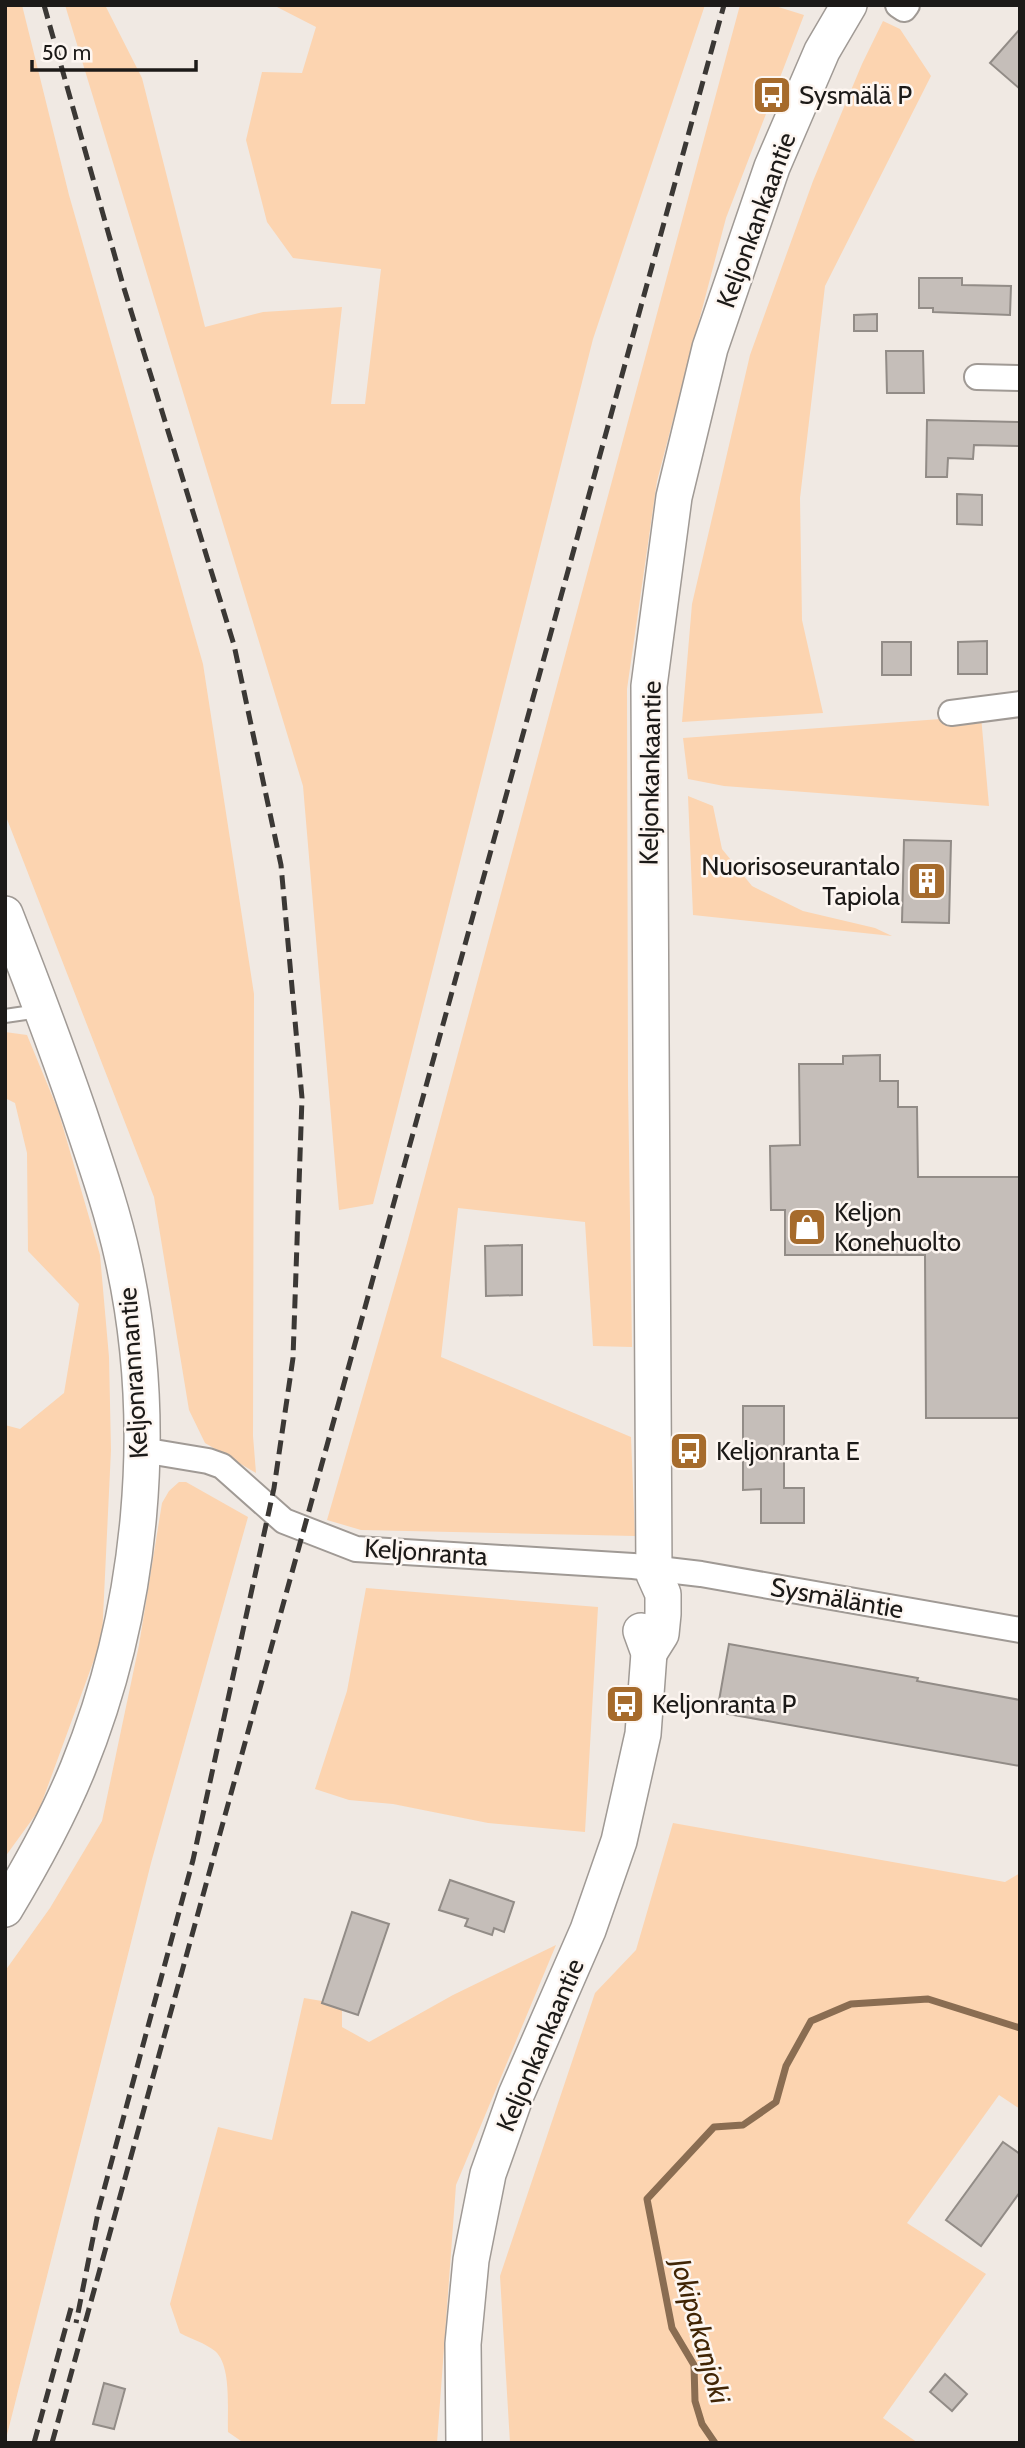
<svg xmlns="http://www.w3.org/2000/svg" width="1025" height="2448" font-family="Cabin,sans-serif">
<style>
.green{fill:#fcd4b0}
.lines{fill:none;stroke-linecap:round;stroke-linejoin:round}
.stream{stroke:#8a6d52;stroke-width:7}
.building{fill:#c5beb9;stroke:#928c87;stroke-width:2}
.lane-casing{stroke:#a09a95;stroke-width:16}
.street-casing{stroke:#a09a95;stroke-width:28}
.secondary-casing{stroke:#a09a95;stroke-width:38}
.lane{stroke:#fff;stroke-width:12}
.street{stroke:#fff;stroke-width:24}
.secondary{stroke:#fff;stroke-width:35}
.rail{stroke:#3b3835;stroke-width:5;stroke-dasharray:14 7;stroke-linecap:butt}
.labels{text-anchor:middle;stroke-width:5;stroke-linejoin:round;paint-order:stroke}
.poi-label{font-size:26px;fill:#1c1a18;stroke:#fdf6f1;text-anchor:start}
.street-label{font-size:26px;fill:#1c1a18;stroke:#fdf6f1}
.water-label{font-size:28px;font-style:italic;fill:#412505;stroke:#fdf6f1}
</style>
<rect width="100%" height="100%" fill="#f0e9e3"/>
<!-- green -->
<g class="green">
<path d="M 5,5 L 22,5 L 69,195 L 203,664 L 254,994 L 253,1436 L 256,1473 L 205,1443 L 189,1410 L 154,1197 L 5,814 Z"/>
<path d="M 65,5 L 105,5 L 142,78 L 205,327 L 263,312 L 342,307 L 331,404 L 365,404 L 381,269 L 293,258 L 267,222 L 246,140 L 262,72 L 302,73 L 316,27 L 277,7 L 277,5 L 705,5 L 593,339 L 373,1204 L 339,1210 L 303,786 Z"/>
<path d="M 740,5 L 772,5 L 804,15 L 726,218 L 657,481 L 627,689 L 628,1086 L 632,1347 L 593,1346 L 585,1222 L 458,1208 L 441,1357 L 631,1437 L 635,1536 L 361,1530 L 327,1520 L 407,1243 Z"/>
<path d="M 883,21 L 900,29 L 931,76 L 825,286 L 800,498 L 802,620 L 823,713 L 682,722 L 692,604 L 750,355 L 813,181 L 862,64 Z"/>
<path d="M 981,716 L 989,806 L 724,786 L 688,779 L 683,738 Z"/>
<path d="M 688,796 L 713,806 L 722,849 L 752,886 L 803,911 L 875,928 L 892,936 L 693,915 Z"/>
<path d="M 5,1032 L 27,1035 L 58,1110 L 100,1255 L 109,1357 L 111,1450 L 102,1638 L 39,1810 L 5,1857 L 5,1425 L 20,1429 L 64,1393 L 79,1304 L 28,1251 L 27,1153 L 15,1103 L 5,1098 Z"/>
<path d="M 179,1482 L 186,1482 L 248,1517 L 151,1863 L 5,2443 L 5,1971 L 50,1908 L 102,1821 L 139,1645 L 162,1503 L 169,1491 Z"/>
<path d="M 366,1588 L 598,1607 L 585,1832 L 488,1823 L 393,1804 L 349,1800 L 315,1789 L 347,1691 Z"/>
<path d="M 673,1823 L 1005,1882 L 1020,1873 L 1020,2109 L 999,2095 L 907,2223 L 986,2274 L 883,2418 L 918,2443 L 510,2443 L 500,2276 L 595,1993 L 636,1950 Z"/>
<path d="M 556,1945 L 456,2185 L 437,2443 L 240,2443 L 241,2441 L 228,2432 C 227,2410 232,2366 215,2351 C 205,2343 191,2339 180,2333 L 170,2304 L 218,2127 L 272,2140 L 304,1998 L 322,2001 L 322,2003 L 342,2010 L 342,2027 L 369,2042 L 453,1995 Z"/>
</g>
<g class="lines">
<!-- stream -->
<path class="stream" d="M 715,2443 L 702,2424 L 695,2401 L 694,2365 L 672,2328 L 647,2199 L 714,2127 L 743,2125 L 776,2102 L 786,2066 L 811,2021 L 851,2004 L 928,1999 L 1020,2028"/>
</g>
<!-- building -->
<g class="building">
<path d="M 1020,29 L 1020,89 L 990,63 Z"/>
<path d="M 919,278 L 962,278 L 962,285 L 1011,286 L 1010,315 L 933,312 L 933,308 L 919,308 Z"/>
<path d="M 877,314 L 877,331 L 854,331 L 854,315 Z"/>
<path d="M 886,351 L 923,351 L 924,393 L 887,393 Z"/>
<path d="M 927,420 L 1020,422 L 1020,446 L 974,445 L 973,459 L 948,458 L 947,477 L 926,477 Z"/>
<path d="M 957,494 L 982,495 L 982,525 L 957,524 Z"/>
<path d="M 987,641 L 987,674 L 958,674 L 958,642 Z"/>
<rect x="882" y="642" width="29" height="33"/>
<path d="M 904,840 L 951,841 L 949,923 L 902,922 Z"/>
<path d="M 880,1055 L 880,1081 L 898,1081 L 898,1107 L 917,1107 L 918,1177 L 1020,1177 L 1020,1418 L 926,1418 L 925,1255 L 785,1255 L 785,1210 L 771,1210 L 770,1146 L 800,1145 L 799,1064 L 843,1064 L 843,1056 Z"/>
<path d="M 522,1245 L 522,1295 L 486,1296 L 485,1246 Z"/>
<path d="M 743,1406 L 784,1406 L 784,1488 L 804,1488 L 804,1523 L 761,1523 L 761,1489 L 743,1490 Z"/>
<path d="M 729,1644 L 918,1678 L 917,1681 L 1020,1700 L 1020,1766 L 717,1712 Z"/>
<path d="M 450,1880 L 514,1902 L 504,1932 L 494,1928 L 492,1935 L 465,1926 L 468,1919 L 439,1910 Z"/>
<path d="M 352,1912 L 389,1924 L 358,2015 L 322,2003 Z"/>
<path d="M 1003,2142 L 1020,2154 L 1020,2192 L 981,2246 L 946,2220 Z"/>
<path d="M 945,2374 L 967,2394 L 952,2411 L 930,2392 Z"/>
<path d="M 104,2383 L 125,2389 L 114,2429 L 93,2424 Z"/>
</g>
<g class="lines">
<!-- lane casing -->
<g class="lane-casing">
<path id="lane" d="M 5,1016 L 39,1011"/>
</g>
<!-- street casing -->
<g class="street-casing">
<g id="street">
<path d="M 898,5 L 904,9 L 907,5"/>
<path d="M 977,377 L 1020,378"/>
<path d="M 951,713 L 1020,704"/>
<path d="M 142,1450 L 208,1461 L 222,1466 L 284,1521 L 356,1549 L 633,1566 L 701,1574 L 1020,1630"/>
</g>
</g>
<!-- secondary casing -->
<g class="secondary-casing">
<g id="secondary">
<path d="M 5,914 C 31,980 56,1046 79,1113 C 95,1161 112,1209 123,1259 C 160,1426 142,1611 78,1768 C 58,1817 32,1864 5,1909"/>
<path d="M 649,1653 L 661,1634 L 663,1614 L 663,1594 L 654,1574 L 649,686 L 674,497 L 710,348 L 772,167 L 822,51 L 849,5"/>
<path d="M 464,2443 L 463,2344 L 471,2260 L 488,2174 L 516,2095 L 588,1930 L 619,1841 L 643,1734 L 649,1653 L 641,1631"/>
</g>
</g>
<!-- lane -->
<use href="#lane" class="lane"/>
<!-- street -->
<use href="#street" class="street"/>
<!-- secondary -->
<use href="#secondary" class="secondary"/>
<!-- rail -->
<g class="rail">
<path d="M 44,5 L 123,285 L 234,645 L 281,865 L 302,1098 L 293,1358 L 274,1488 L 193,1860 L 99,2208 L 76,2323"/>
<path d="M 34,2443 L 71,2308"/>
<path d="M 52,2443 L 724,5"/>
</g>
</g>
<!-- icons -->
<defs>
<g id="bus-square" transform="scale(2.0125)"><rect x="-9" y="-9" width="18" height="18" rx="4" fill="#a66b2c" stroke="#fdf6f1"/><path d="M-5-6H5V4H4V6H2V4H-2V6H-4V4H-5ZM-3.5-4V0h7V-4ZM-3.5 1.2v1.5H-2V1.2ZM2 1.2v1.5H3.5V1.2Z" fill="#fff"/></g>
<g id="building-square" transform="scale(2.0125)"><rect x="-9" y="-9" width="18" height="18" rx="4" fill="#a66b2c" stroke="#fdf6f1"/><path d="M-4-6H4V6H1V3H-1V6H-4ZM-2.5-4.3h1.7v1.8h-1.7ZM.8-4.3h1.7v1.8H.8ZM-2.5-1h1.7V.8h-1.7ZM.8-1h1.7V.8H.8Z" fill="#fff"/></g>
<g id="shop-square" transform="scale(2.0125)"><rect x="-9" y="-9" width="18" height="18" rx="4" fill="#a66b2c" stroke="#fdf6f1"/><path d="M-5-2.5h2.3a2.7 3.5 0 0 1 5.4 0H5L5.5 6h-11ZM-1.5-2.5h3a1.5 2.3 0 0 0-3 0Z" fill="#fff"/></g>
</defs>
<g fill-rule="evenodd">
<use href="#bus-square" x="772" y="95"/>
<use href="#building-square" x="927" y="881"/>
<use href="#shop-square" x="807" y="1227"/>
<use href="#bus-square" x="689" y="1451"/>
<use href="#bus-square" x="625" y="1704"/>
</g>
<g class="labels">
<!-- poi labels -->
<g class="poi-label">
<text x="799" y="104">Sysmälä P</text>
<text x="900" y="875" text-anchor="end">Nuorisoseurantalo<tspan x="900" dy="30">Tapiola</tspan></text>
<text x="834" y="1221">Keljon<tspan x="834" dy="30">Konehuolto</tspan></text>
<text x="716" y="1460">Keljonranta E</text>
<text x="652" y="1713">Keljonranta P</text>
</g>
<!-- street labels -->
<g class="street-label">
<text transform="translate(756 220) rotate(-70)" y="9">Keljonkankaantie</text>
<text transform="translate(650 773) rotate(-89)" y="9">Keljonkankaantie</text>
<text transform="translate(133 1373) rotate(-94)" y="9">Keljonrannantie</text>
<text transform="translate(426 1552) rotate(4)" y="9">Keljonranta</text>
<text transform="translate(837 1598) rotate(10)" y="9">Sysmäläntie</text>
<text transform="translate(540 2045) rotate(-67)" y="9">Keljonkankaantie</text>
</g>
<!-- water labels -->
<g class="water-label">
<text transform="translate(701 2331) rotate(74)" y="10">Jokipakanjoki</text>
</g>
</g>
<!-- border -->
<rect width="1025" height="2448" fill="none" stroke="#1c1a18" stroke-width="14"/>
<!-- scale -->
<path d="M32 60v10h164v-10" fill="none" stroke="#1c1a18" stroke-width="3.5"/>
<text x="42" y="60" font-size="21" fill="#1c1a18" stroke="#fdf6f1" stroke-width="5" paint-order="stroke">50 m</text>
</svg>
